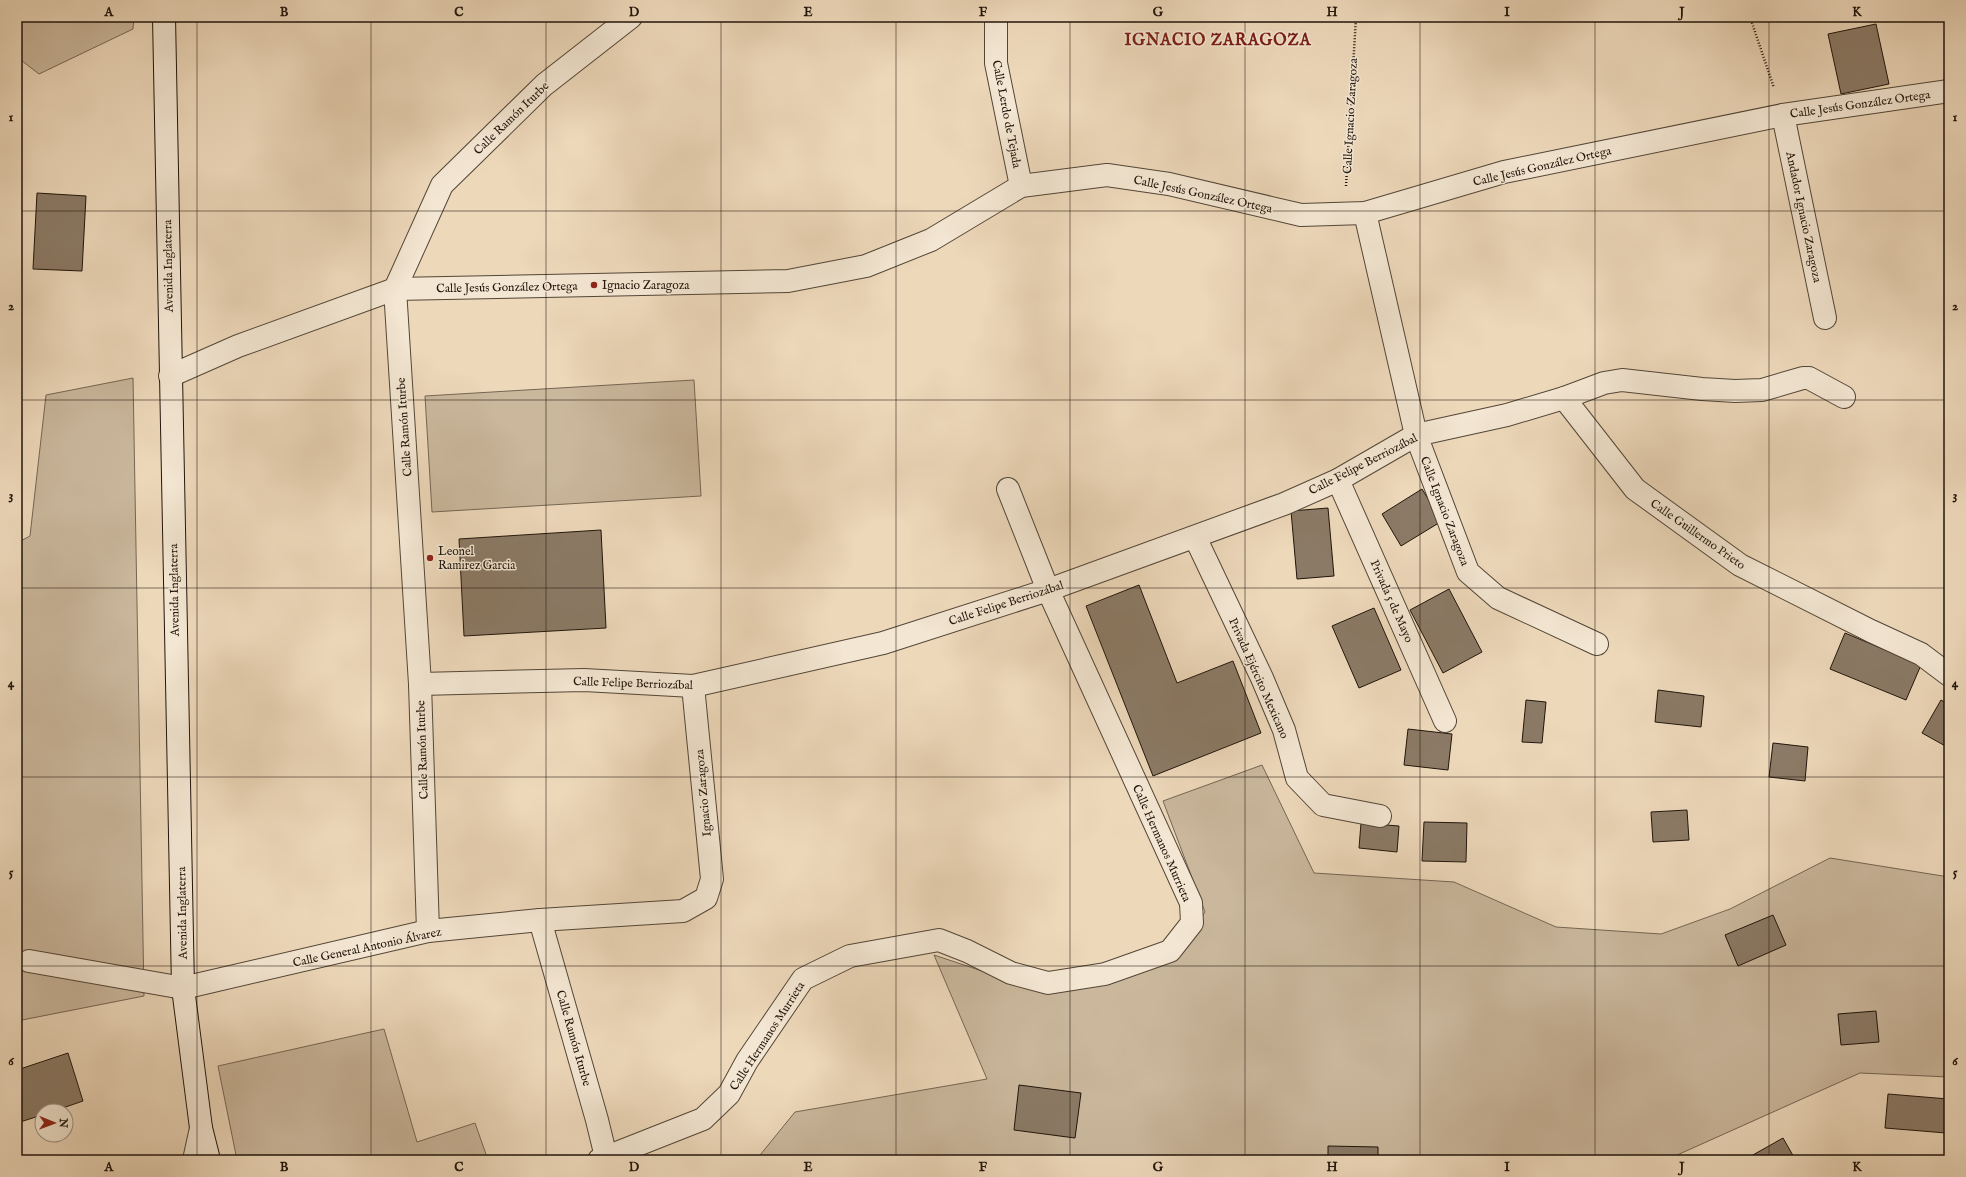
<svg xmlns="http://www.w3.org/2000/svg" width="1966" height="1177" font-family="'IM FELL English',serif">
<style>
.green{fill:#cab79c;stroke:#756654}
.building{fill:#8b7a66;stroke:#20150b}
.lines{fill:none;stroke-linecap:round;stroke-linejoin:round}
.street-casing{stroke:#534637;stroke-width:24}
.secondary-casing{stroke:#20150b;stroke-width:24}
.path{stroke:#20150b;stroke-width:2.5;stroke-dasharray:1 2;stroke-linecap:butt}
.street{stroke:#f3e6d2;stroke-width:22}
.secondary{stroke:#f3e6d2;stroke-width:22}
.grid{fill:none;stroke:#20150b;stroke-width:1;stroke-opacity:0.55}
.poi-dot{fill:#8f2418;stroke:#f3e6d2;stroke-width:1.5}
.labels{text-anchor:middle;stroke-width:3;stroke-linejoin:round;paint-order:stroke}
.street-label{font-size:12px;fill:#20150b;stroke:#f3e6d2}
.poi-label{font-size:12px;fill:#20150b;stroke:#f3e6d2;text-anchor:start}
.district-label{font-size:16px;font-weight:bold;letter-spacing:1px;fill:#7a1f14;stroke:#f3e6d2}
.neatline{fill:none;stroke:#20150b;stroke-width:1.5}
.grid-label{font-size:13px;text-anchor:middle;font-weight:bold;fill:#20150b}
</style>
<rect width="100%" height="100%" fill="#edd8ba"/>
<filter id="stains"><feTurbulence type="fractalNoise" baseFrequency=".005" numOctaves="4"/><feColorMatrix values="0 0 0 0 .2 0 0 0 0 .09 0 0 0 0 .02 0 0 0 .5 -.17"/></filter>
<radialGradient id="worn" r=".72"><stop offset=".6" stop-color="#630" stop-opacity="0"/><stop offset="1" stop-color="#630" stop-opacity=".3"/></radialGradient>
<!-- green -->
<g class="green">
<path d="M 17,17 L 134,17 L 133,29 L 39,74 L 17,57 Z"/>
<path d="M 133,378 L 144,996 L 17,1021 L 17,543 L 30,536 L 46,395 Z"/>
<path d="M 694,380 L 701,496 L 432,512 L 425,396 Z"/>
<path d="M 1262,765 L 1314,873 L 1454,882 L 1556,927 L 1661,934 L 1730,909 L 1830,858 L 1949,877 L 1949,1077 L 1860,1073 L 1666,1160 L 756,1160 L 795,1112 L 987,1079 L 934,955 L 1024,985 L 1178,951 L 1205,912 L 1163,801 Z"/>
<path d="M 384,1029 L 417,1142 L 475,1123 L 488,1160 L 237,1160 L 218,1066 Z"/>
</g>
<!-- building -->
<g class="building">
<path d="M 1876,24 L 1889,84 L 1841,94 L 1828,34 Z"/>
<path d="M 37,193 L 86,196 L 82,271 L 33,269 Z"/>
<path d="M 1422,489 L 1442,521 L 1401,546 L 1382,514 Z"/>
<path d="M 1328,508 L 1334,576 L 1297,579 L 1291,511 Z"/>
<path d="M 601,530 L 606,628 L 464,636 L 459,539 Z"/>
<path d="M 1139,585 L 1177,683 L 1233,661 L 1261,733 L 1153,776 L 1086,606 Z"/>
<path d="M 1449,589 L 1482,652 L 1443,673 L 1410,610 Z"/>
<path d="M 1374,608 L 1401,670 L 1359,688 L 1332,626 Z"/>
<path d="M 1845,633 L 1921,665 L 1906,700 L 1830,669 Z"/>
<path d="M 1658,690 L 1704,696 L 1701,727 L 1655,722 Z"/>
<path d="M 1526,700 L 1546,702 L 1542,743 L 1522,742 Z"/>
<path d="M 1941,700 L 1949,705 L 1949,748 L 1922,733 Z"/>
<path d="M 1408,729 L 1452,734 L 1448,770 L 1404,765 Z"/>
<path d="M 1773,743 L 1808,747 L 1805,781 L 1769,777 Z"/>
<path d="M 1687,810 L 1689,840 L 1653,842 L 1651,812 Z"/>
<path d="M 1424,822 L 1467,823 L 1466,862 L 1422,861 Z"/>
<path d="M 1361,823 L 1399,826 L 1397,852 L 1359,848 Z"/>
<path d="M 1773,915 L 1786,945 L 1738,966 L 1725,935 Z"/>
<path d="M 1876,1011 L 1879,1042 L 1841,1045 L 1838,1014 Z"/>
<path d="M 68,1053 L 83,1101 L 54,1111 L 42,1111 L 42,1115 L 17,1123 L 17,1070 Z"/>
<path d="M 1019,1085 L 1081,1093 L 1075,1138 L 1014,1130 Z"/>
<path d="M 1888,1094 L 1948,1099 L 1946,1133 L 1885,1128 Z"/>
<path d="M 1783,1138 L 1795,1159 L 1744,1160 Z"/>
<path d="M 1328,1146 L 1378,1147 L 1378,1160 L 1328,1160 Z"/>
</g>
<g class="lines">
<!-- street casing -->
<g class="street-casing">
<g id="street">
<path d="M 996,17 L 996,63 L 1021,186"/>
<path d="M 1783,115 L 1825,318"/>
<path d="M 1365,213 L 1416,435 L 1468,572 L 1498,598 L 1597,644"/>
<path d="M 170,376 L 238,346 L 395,289 L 788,281 L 866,266 L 931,240 L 1021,186 L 1107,175 L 1169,184 L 1301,215 L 1365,213 L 1504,172 L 1783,115 L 1949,91"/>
<path d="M 1564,398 L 1635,489 L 1740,565 L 1871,631 L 1921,654 L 1949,675"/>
<path d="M 1338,480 L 1445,721"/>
<path d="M 1195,537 L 1262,678 L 1284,730 L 1297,778 L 1323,805 L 1380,816"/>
<path d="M 420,684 L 584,680 L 693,686 L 883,643 L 1048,590 L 1284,504 L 1338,480 L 1416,435 L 1507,415 L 1564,398 L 1604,383 L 1622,380 L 1702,389 L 1735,391 L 1762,390 L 1803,378 L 1809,378 L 1844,397"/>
<path d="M 540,920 L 597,1120 L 606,1157"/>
<path d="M 428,931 L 420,684 L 395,289 L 442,185 L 544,85 L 631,17"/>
<path d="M 29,961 L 183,988 L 428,931 L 540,920 L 683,911 L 706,898 L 712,879 L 693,686"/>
<path d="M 194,1160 L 201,1128"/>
<path d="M 599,1160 L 703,1119 L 729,1094 L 747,1061 L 803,979 L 850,956 L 939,940 L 967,951 L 1011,973 L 1048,983 L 1105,974 L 1170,951 L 1192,923 L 1191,903 L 1048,590 L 1008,489"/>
</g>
</g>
<!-- secondary casing -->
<g class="secondary-casing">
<path id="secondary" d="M 164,17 L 183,988 L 201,1128 L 209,1160"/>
</g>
<!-- path -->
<g class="path">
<path d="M 1750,17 L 1774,88"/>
<path d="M 1346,186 L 1356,17"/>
</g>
<!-- street -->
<use href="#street" class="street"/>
<!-- secondary -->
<use href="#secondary" class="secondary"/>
</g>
<!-- grid -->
<path class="grid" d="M 197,17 L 197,1160M 371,17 L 371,1160M 546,17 L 546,1160M 721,17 L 721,1160M 896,17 L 896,1160M 1070,17 L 1070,1160M 1245,17 L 1245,1160M 1420,17 L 1420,1160M 1595,17 L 1595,1160M 1769,17 L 1769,1160M 17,211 L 1949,211M 17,400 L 1949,400M 17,588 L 1949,588M 17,777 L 1949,777M 17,966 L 1949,966"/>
<!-- markers -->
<g class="poi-dot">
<circle cx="594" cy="285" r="4"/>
<circle cx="430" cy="558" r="4"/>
</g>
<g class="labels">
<!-- street labels -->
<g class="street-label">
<text transform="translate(1860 104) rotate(-8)" y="4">Calle Jesús González Ortega</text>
<text transform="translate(1007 114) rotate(79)" y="4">Calle Lerdo de Tejada</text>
<text transform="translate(1350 116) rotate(-87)" y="4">Calle Ignacio Zaragoza</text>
<text transform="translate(511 118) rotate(-44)" y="4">Calle Ramón Iturbe</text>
<text transform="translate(1542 166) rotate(-13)" y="4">Calle Jesús González Ortega</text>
<text transform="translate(1203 194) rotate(12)" y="4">Calle Jesús González Ortega</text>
<text transform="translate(1804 217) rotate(78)" y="4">Andador Ignacio Zaragoza</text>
<text transform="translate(168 266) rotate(-91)" y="4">Avenida Inglaterra</text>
<text transform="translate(507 287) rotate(-1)" y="4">Calle Jesús González Ortega</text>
<text transform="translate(404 427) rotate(-94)" y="4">Calle Ramón Iturbe</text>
<text transform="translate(1363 464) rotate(-27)" y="4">Calle Felipe Berriozábal</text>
<text transform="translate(1445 511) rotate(69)" y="4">Calle Ignacio Zaragoza</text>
<text transform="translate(1698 534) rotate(35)" y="4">Calle Guillermo Prieto</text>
<text transform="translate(174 590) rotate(-91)" y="4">Avenida Inglaterra</text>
<text transform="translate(1392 601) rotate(66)" y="4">Privada 5 de Mayo</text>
<text transform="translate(1006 603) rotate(-18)" y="4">Calle Felipe Berriozábal</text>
<text transform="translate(1259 678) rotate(66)" y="4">Privada Ejército Mexicano</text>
<text transform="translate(633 683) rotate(2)" y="4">Calle Felipe Berriozábal</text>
<text transform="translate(422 750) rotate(-92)" y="4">Calle Ramón Iturbe</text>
<text transform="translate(703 793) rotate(-95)" y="4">Ignacio Zaragoza</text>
<text transform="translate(1162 843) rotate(66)" y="4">Calle Hermanos Murrieta</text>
<text transform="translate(182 913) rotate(-91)" y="4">Avenida Inglaterra</text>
<text transform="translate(367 947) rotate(-12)" y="4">Calle General Antonio Álvarez</text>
<text transform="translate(767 1036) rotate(-57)" y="4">Calle Hermanos Murrieta</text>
<text transform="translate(574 1038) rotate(74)" y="4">Calle Ramón Iturbe</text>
</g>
<!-- poi labels -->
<g class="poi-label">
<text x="602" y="289">Ignacio Zaragoza</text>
<text x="438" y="555">Leonel<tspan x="438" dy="14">Ramirez Garcia</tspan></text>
</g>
<!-- district labels -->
<g class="district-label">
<text x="1218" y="45">IGNACIO ZARAGOZA</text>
</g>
</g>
<!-- margin -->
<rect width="1966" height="1177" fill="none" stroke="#edd8ba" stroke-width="44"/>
<!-- north arrow -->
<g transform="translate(54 1123) rotate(91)"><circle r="19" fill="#f3e6d2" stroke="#9f9282"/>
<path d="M0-3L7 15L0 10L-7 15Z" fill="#8f2418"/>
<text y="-6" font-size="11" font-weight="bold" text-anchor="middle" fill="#20150b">N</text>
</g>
<rect x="22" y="22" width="1922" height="1133" class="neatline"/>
<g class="grid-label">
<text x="109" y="16">A</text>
<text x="284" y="16">B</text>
<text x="459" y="16">C</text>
<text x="634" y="16">D</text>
<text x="808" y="16">E</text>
<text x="983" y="16">F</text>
<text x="1158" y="16">G</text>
<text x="1332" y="16">H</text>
<text x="1507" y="16">I</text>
<text x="1682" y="16">J</text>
<text x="1857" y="16">K</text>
<text x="11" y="121">1</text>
<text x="1955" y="121">1</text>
<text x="11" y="310">2</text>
<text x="1955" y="310">2</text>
<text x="11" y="499">3</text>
<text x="1955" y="499">3</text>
<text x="11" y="687">4</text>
<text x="1955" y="687">4</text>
<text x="11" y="876">5</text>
<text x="1955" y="876">5</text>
<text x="11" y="1065">6</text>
<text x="1955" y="1065">6</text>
<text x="109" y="1171">A</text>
<text x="284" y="1171">B</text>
<text x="459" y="1171">C</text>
<text x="634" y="1171">D</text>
<text x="808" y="1171">E</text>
<text x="983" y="1171">F</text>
<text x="1158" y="1171">G</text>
<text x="1332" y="1171">H</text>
<text x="1507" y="1171">I</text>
<text x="1682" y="1171">J</text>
<text x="1857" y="1171">K</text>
</g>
<rect width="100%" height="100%" filter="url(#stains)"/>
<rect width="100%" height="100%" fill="url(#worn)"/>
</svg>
